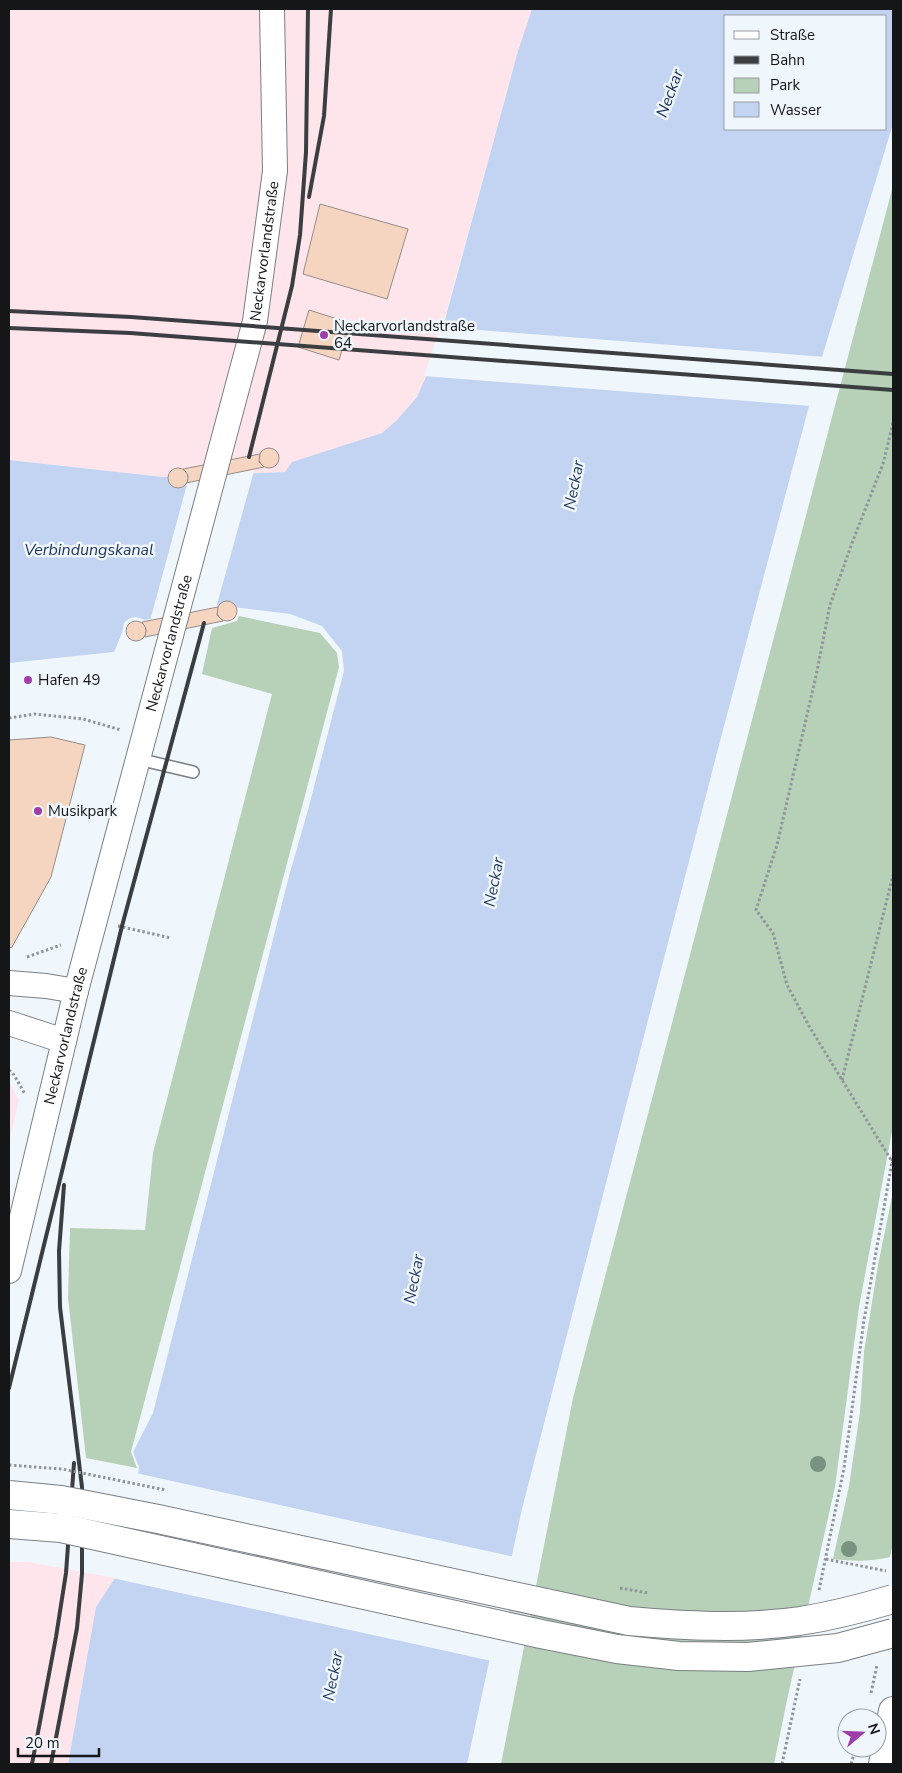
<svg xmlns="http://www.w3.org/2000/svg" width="902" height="1773" font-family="'Nunito Sans',sans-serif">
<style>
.commercial{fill:#fee4ee}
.industrial{fill:#fee4eb}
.green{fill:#b7d0b8}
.water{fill:#c2d4f2;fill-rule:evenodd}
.pier{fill:#f0f7fc}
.building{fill:#f6d5c0;stroke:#948d8a}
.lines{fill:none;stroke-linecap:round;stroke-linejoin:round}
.lane-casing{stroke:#797f84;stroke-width:14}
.street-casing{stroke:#797f84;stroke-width:26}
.secondary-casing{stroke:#797f84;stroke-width:30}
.path{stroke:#909599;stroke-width:3;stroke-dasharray:2.5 2.5;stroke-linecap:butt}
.lane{stroke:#fff;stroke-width:11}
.street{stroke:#fff;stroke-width:24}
.secondary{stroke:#fff;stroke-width:28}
.rail{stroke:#3b3e41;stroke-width:4}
.primary-bridge-casing{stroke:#797f84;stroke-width:30;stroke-linecap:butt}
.path-bridge{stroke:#909599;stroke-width:3;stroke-dasharray:2.5 2.5;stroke-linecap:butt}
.primary-bridge{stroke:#fff;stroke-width:28}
.tree{fill:#799382}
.poi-dot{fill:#9d3fa8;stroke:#f0f7fc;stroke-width:2}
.labels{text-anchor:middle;stroke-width:5;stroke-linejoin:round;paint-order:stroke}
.street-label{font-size:15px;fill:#141618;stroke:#f0f7fc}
.poi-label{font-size:15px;fill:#141618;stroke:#f0f7fc;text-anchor:start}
.water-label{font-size:16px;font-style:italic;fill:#1d335b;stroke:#f0f7fc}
</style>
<rect width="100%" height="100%" fill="#f0f7fc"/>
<!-- commercial -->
<path class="commercial" d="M 9,1081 L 19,1100 L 9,1143 Z"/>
<!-- industrial -->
<g class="industrial">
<path d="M 9,9 L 532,9 L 518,51 L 435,353 L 417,397 L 397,420 L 382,433 L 292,462 L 285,472 L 163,477 L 9,460 Z"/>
<path d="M 9,1562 L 29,1562 L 115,1578 L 96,1607 L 68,1764 L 9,1764 Z"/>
</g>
<!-- green -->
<g class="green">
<path d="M 893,186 L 893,1126 L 859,1307 L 835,1487 L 787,1700 L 774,1764 L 501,1764 L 573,1398 Z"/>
<path d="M 239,616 L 320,633 L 337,653 L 339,667 L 131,1452 L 137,1468 L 86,1458 L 68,1298 L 70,1228 L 145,1230 L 153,1153 L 272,694 L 202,674 L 212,628 L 237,621 Z"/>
<path d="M 893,1192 L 893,1543 L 890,1557 C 870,1562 853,1561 833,1559 L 849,1486 L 860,1412 L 864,1352 L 878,1265 Z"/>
</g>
<!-- water -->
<path class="water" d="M 532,9 L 893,9 L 893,124 L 822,357 L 719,745 L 522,1509 L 467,1764 L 68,1764 L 96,1607 L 115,1578 L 138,1474 L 139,1467 L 133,1452 L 153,1413 L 289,876 L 308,810 L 344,671 L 342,651 L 322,626 L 290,614 L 217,605 L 144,620 C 136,616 130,616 124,623 L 122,633 L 114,652 L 9,663 L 9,460 L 163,477 L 285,472 L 292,462 L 382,433 L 397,420 L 417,397 L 425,379 L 443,327 L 518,51 ZM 726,16 L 886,16 L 886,129 L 726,129 Z"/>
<!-- pier -->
<g class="pier">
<path d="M 440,327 L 825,357 L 812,406 L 424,376 Z"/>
<path d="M 254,471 L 216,608 L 150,621 L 190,473 Z"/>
<path d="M 136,1473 L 514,1557 L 492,1661 L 112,1578 Z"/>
</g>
<!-- building -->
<g class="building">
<path d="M 320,204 L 408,229 L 387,299 L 303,274 Z"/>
<path d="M 309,310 L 350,323 L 339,360 L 298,347 Z"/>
<circle cx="269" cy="458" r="10"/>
<path d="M 260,454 L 259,462 L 264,467 L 186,483 L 188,476 L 183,469 Z"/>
<circle cx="178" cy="478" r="10"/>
<circle cx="227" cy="611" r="10"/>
<path d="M 218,607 L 217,615 L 223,621 L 145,637 L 146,629 L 142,622 Z"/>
<circle cx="136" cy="631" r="10"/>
<path d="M 51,737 L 85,745 L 51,877 L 12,947 L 9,948 L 9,740 Z"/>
</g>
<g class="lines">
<!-- lane casing -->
<g class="lane-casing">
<path id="lane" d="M 138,759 L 193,772"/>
</g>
<!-- street casing -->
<g class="street-casing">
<g id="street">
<path d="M 9,983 L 46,986 L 76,991"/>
<path d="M 9,1023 L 64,1041"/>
<path id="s1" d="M 9,1271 L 76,991 L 255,321 L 275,171 L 272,9"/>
</g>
</g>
<!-- secondary casing -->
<g class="secondary-casing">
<path id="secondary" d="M 883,1764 L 893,1711"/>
</g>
<!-- path -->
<g class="path">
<path d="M 893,423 L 883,464 L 852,543 L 830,605 L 816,676 L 777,845 L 756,910 L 773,933 L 787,985 L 809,1026 L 893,1163"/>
<path d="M 9,718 L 35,714 L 83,719 L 121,730"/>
<path d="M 118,926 L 171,938"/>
<path d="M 27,957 L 61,945"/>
<path d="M 9,1070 L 14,1075 L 25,1094"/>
<path d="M 842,1080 L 893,875"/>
<path d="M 826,1559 L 886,1571"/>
<path d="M 819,1590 L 844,1468 L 864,1320 L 893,1156"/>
<path d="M 871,1693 L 877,1665"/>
<path d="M 782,1764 L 800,1679"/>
<path d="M 851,1764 L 855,1751"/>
</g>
<!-- lane -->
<use href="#lane" class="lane"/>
<!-- street -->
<use href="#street" class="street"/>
<!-- secondary -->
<use href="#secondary" class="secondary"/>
<!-- rail -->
<g class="rail">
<path d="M 309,197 L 324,116 L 331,9"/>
<path d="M 9,311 L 131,317 L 893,374"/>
<path d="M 9,328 L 130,333 L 893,390"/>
<path d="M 249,457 L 292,286 L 300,235 L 306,152 L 308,9"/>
<path d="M 9,1388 L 122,926 L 204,623"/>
<path d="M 32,1764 L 56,1637 L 66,1573 L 74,1463"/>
<path d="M 51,1764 L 77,1628 L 82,1574 L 82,1487 L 60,1307 L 59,1251 L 64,1185"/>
</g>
<!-- primary-bridge casing -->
<g class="primary-bridge-casing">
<g id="primary-bridge">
<path d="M 9,1495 L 61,1500 L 158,1519 L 629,1621 C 686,1626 744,1629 800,1621 C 832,1616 863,1608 893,1599"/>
<path d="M 9,1524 L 61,1528 L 541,1634 L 617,1649 L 679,1656 L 748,1657 L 838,1648 L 893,1633"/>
</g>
</g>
<!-- path-bridge -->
<g class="path-bridge">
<path d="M 9,1465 L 62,1469 L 166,1490"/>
<path d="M 620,1588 L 648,1593"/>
</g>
<!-- primary-bridge -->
<use href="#primary-bridge" class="primary-bridge"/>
</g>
<!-- trees -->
<g class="tree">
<circle cx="818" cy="1464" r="8"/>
<circle cx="849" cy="1549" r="8"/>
</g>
<!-- markers -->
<g class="poi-dot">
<circle cx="324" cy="335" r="5"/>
<circle cx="28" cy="680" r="5"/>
<circle cx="38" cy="811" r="5"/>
</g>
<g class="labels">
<!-- street labels -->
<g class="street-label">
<text dy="5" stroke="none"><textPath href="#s1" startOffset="1052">Neckarvorlandstraße</textPath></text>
<text dy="5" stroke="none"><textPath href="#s1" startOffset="648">Neckarvorlandstraße</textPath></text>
<text dy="5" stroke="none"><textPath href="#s1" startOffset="242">Neckarvorlandstraße</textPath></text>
</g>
<!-- poi labels -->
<g class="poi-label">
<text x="334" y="331">Neckarvorlandstraße<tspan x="334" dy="17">64</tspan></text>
<text x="38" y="685">Hafen 49</text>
<text x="48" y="816">Musikpark</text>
</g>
<!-- water labels -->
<g class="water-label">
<text transform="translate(669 93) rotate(-70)" y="6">Neckar</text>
<text transform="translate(573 485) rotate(-79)" y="6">Neckar</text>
<text x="89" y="555">Verbindungskanal</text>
<text transform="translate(493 882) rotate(-79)" y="6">Neckar</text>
<text transform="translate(413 1279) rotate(-79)" y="6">Neckar</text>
<text transform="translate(332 1676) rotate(-79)" y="6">Neckar</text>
</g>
</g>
<!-- border -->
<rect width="902" height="1773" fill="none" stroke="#141618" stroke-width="20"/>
<!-- legend -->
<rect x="724" y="15" width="162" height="115" fill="#f0f7fc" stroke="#989da1"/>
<rect x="734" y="31" width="25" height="8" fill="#ffffff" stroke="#989da1"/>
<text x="770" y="40" font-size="15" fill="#141618">Straße</text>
<rect x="734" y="56" width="25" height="8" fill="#3b3e41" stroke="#989da1"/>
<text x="770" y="65" font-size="15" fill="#141618">Bahn</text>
<rect x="734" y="78" width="25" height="15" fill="#b7d0b8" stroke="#989da1"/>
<text x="770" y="90" font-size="15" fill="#141618">Park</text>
<rect x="734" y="102" width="25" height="15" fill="#c2d4f2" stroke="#989da1"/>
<text x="770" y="115" font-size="15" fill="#141618">Wasser</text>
<!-- north arrow -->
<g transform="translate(862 1733) rotate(71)"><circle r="24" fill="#f0f7fc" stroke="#989da1"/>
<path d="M0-4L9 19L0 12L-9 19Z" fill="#9d3fa8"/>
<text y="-8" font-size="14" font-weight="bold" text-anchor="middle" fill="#141618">N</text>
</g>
<!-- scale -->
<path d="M18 1748v8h81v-8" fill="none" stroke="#141618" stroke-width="2.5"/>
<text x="25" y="1748" font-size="15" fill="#141618" stroke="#f0f7fc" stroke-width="4" paint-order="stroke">20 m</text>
</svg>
